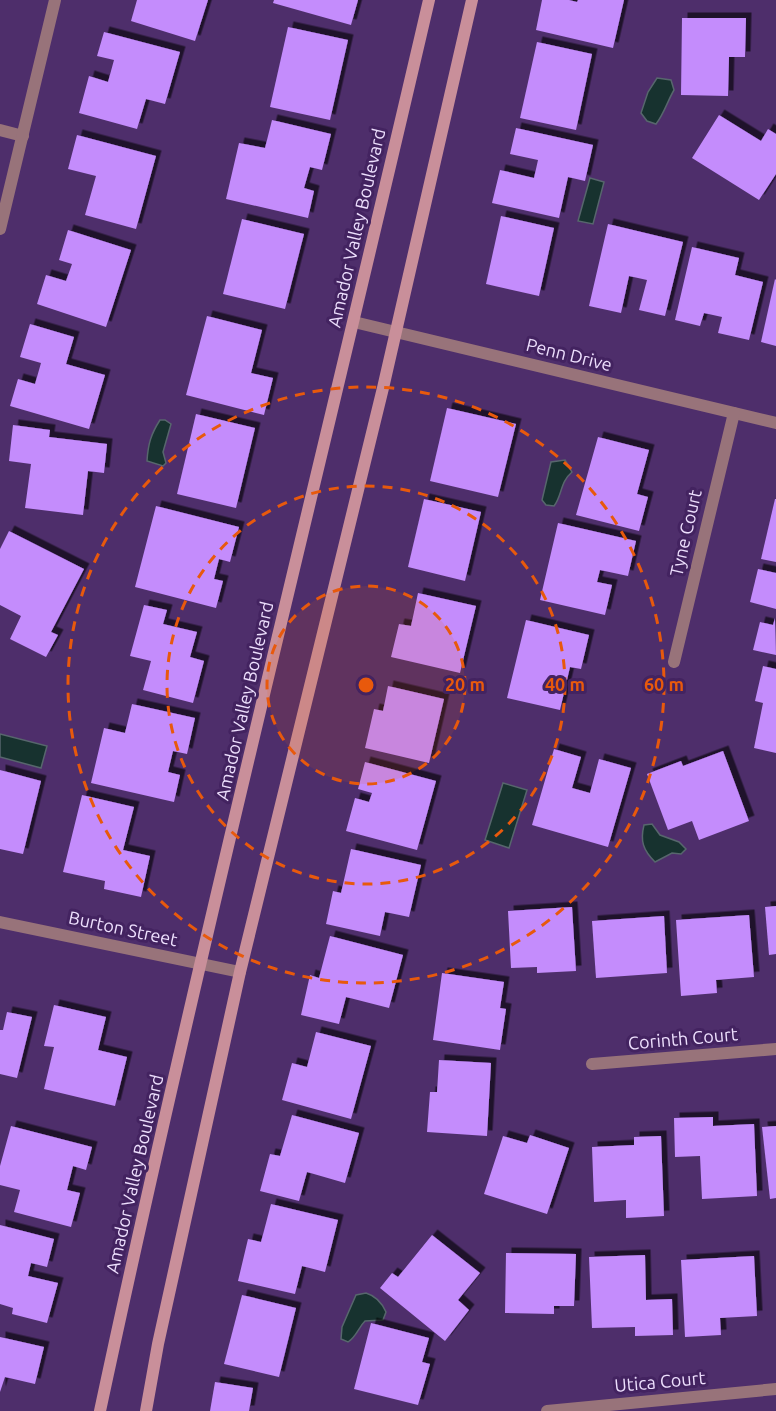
<svg xmlns="http://www.w3.org/2000/svg" width="776" height="1411" font-family="Ubuntu,sans-serif">
<style>
.water{fill:#17322f;stroke:#57666d;stroke-width:1.5}
.building{fill:#c48cfc;filter:url(#shadow)}
.lines{fill:none;stroke-linecap:round;stroke-linejoin:round}
.street{stroke:#98737a;stroke-width:12}
.secondary{stroke:#c98f9a;stroke-width:12}
.ring{fill:none;stroke:#e8590c;stroke-width:3;stroke-dasharray:10 8}
.labels{text-anchor:middle;stroke-width:6;stroke-linejoin:round;paint-order:stroke}
.street-label{font-size:18px;fill:#eddffd;stroke:#432360}
.centre{fill:#e8590c;stroke:#432360;stroke-width:3}
.ring-label{font-size:18px;text-anchor:middle;font-weight:bold;fill:#e8590c;stroke:#432360;stroke-width:6;stroke-linejoin:round;paint-order:stroke}
</style>
<defs>
<filter id="shadow"><feDropShadow dx="5.5" dy="-5.5" stdDeviation="0" flood-color="#0009"/></filter>
</defs>
<rect width="100%" height="100%" fill="#4e2e6b"/>
<!-- water -->
<g class="water">
<path d="M 657,78 L 671,80 L 674,90 C 667,102 664,114 656,124 L 647,121 L 641,113 L 648,92 Z"/>
<path d="M 590,178 L 604,182 L 593,224 L 578,221 Z"/>
<path d="M 160,420 L 165,420 L 171,424 L 163,452 L 166,463 L 163,466 L 147,461 C 148,444 151,434 160,420 Z"/>
<path d="M 565,460 L 572,472 C 560,482 562,496 554,506 L 546,505 L 542,500 L 551,462 Z"/>
<path d="M 0,734 L 47,746 L 41,768 L 0,757 Z"/>
<path d="M 503,783 L 527,790 L 509,848 L 485,840 Z"/>
<path d="M 652,824 L 660,835 L 679,842 L 686,849 L 681,854 L 672,853 L 655,862 C 643,850 640,841 644,825 Z"/>
<path d="M 366,1293 C 376,1296 382,1303 386,1312 L 383,1320 L 365,1321 C 358,1328 357,1336 348,1342 L 341,1339 L 342,1327 L 356,1295 Z"/>
</g>
<!-- building -->
<g class="building">
<path d="M 137,0 L 208,0 L 195,41 L 131,21 Z"/>
<path d="M 274,0 L 358,0 L 351,25 L 273,3 Z"/>
<path d="M 542,0 L 569,0 L 577,2 L 578,0 L 624,0 L 613,48 L 536,30 Z"/>
<path d="M 682,18 L 746,18 L 745,57 L 729,57 L 728,96 L 681,95 Z"/>
<path d="M 288,27 L 348,40 L 330,120 L 270,107 Z"/>
<path d="M 104,32 L 180,52 L 165,104 L 146,99 L 137,129 L 79,113 L 89,76 L 108,82 L 114,60 L 97,56 Z"/>
<path d="M 537,42 L 592,54 L 576,130 L 520,118 Z"/>
<path d="M 719,115 L 761,141 L 768,129 L 776,134 L 776,174 L 759,200 L 692,158 Z"/>
<path d="M 272,120 L 331,134 L 322,170 L 310,167 L 304,188 L 314,191 L 308,218 L 226,199 L 239,143 L 265,148 Z"/>
<path d="M 516,128 L 593,145 L 585,181 L 568,177 L 559,218 L 492,203 L 500,170 L 534,178 L 538,160 L 510,154 Z"/>
<path d="M 77,135 L 156,156 L 136,229 L 85,215 L 96,176 L 68,169 Z"/>
<path d="M 501,216 L 554,228 L 539,296 L 486,284 Z"/>
<path d="M 242,219 L 304,234 L 285,309 L 223,294 Z"/>
<path d="M 608,224 L 683,242 L 665,316 L 639,310 L 647,280 L 629,276 L 621,313 L 589,306 Z"/>
<path d="M 68,230 L 131,250 L 106,327 L 37,304 L 46,275 L 66,281 L 72,264 L 59,260 Z"/>
<path d="M 692,247 L 739,258 L 735,275 L 763,282 L 749,340 L 718,333 L 722,317 L 704,313 L 700,326 L 675,320 Z"/>
<path d="M 775,279 L 776,280 L 776,346 L 761,342 Z"/>
<path d="M 207,316 L 262,330 L 251,373 L 273,378 L 264,415 L 186,395 Z"/>
<path d="M 30,324 L 74,337 L 66,364 L 105,375 L 89,429 L 10,406 L 18,379 L 35,384 L 41,363 L 20,357 Z"/>
<path d="M 447,408 L 516,424 L 498,497 L 430,481 Z"/>
<path d="M 196,414 L 255,428 L 236,508 L 177,494 Z"/>
<path d="M 13,425 L 50,430 L 49,437 L 107,444 L 104,473 L 88,471 L 83,515 L 25,508 L 31,464 L 9,461 Z"/>
<path d="M 598,437 L 649,450 L 637,494 L 648,497 L 639,531 L 576,515 Z"/>
<path d="M 424,499 L 481,512 L 465,581 L 408,567 Z"/>
<path d="M 775,499 L 776,499 L 776,562 L 761,559 Z"/>
<path d="M 156,506 L 239,527 L 230,562 L 219,559 L 214,579 L 223,581 L 216,608 L 135,587 Z"/>
<path d="M 558,523 L 636,541 L 628,576 L 600,570 L 597,582 L 612,585 L 605,615 L 540,600 Z"/>
<path d="M 9,531 L 84,569 L 51,632 L 58,635 L 46,657 L 10,639 L 21,616 L 0,605 L 0,549 Z"/>
<path d="M 758,569 L 776,573 L 776,609 L 750,602 Z"/>
<path d="M 418,593 L 476,606 L 460,673 L 391,657 L 399,624 L 411,626 Z"/>
<path d="M 144,605 L 167,610 L 163,624 L 197,632 L 190,657 L 204,661 L 193,703 L 143,690 L 151,661 L 130,656 Z"/>
<path d="M 775,618 L 776,655 L 753,650 L 760,622 L 773,625 Z"/>
<path d="M 526,620 L 589,635 L 581,669 L 570,667 L 560,710 L 507,698 Z"/>
<path d="M 763,666 L 776,669 L 776,753 L 754,748 L 763,703 L 755,701 Z"/>
<path d="M 388,686 L 444,699 L 429,763 L 365,748 L 374,709 L 383,711 Z"/>
<path d="M 132,704 L 195,718 L 187,754 L 173,751 L 168,772 L 180,775 L 174,802 L 91,783 L 104,728 L 125,733 Z"/>
<path d="M 554,749 L 581,757 L 572,788 L 590,793 L 599,759 L 631,768 L 608,847 L 532,825 Z"/>
<path d="M 723,751 L 749,821 L 699,840 L 692,821 L 668,830 L 647,774 L 681,761 L 683,766 Z"/>
<path d="M 365,762 L 436,781 L 417,850 L 346,831 L 355,798 L 369,802 L 372,793 L 358,789 Z"/>
<path d="M 0,770 L 41,781 L 23,854 L 0,849 Z"/>
<path d="M 82,795 L 134,807 L 123,850 L 150,856 L 141,897 L 104,889 L 105,881 L 63,872 Z"/>
<path d="M 351,849 L 421,865 L 409,917 L 385,912 L 380,936 L 326,924 L 333,891 L 341,893 Z"/>
<path d="M 776,906 L 776,954 L 769,955 L 765,907 Z"/>
<path d="M 572,907 L 576,971 L 537,973 L 537,967 L 511,968 L 508,911 Z"/>
<path d="M 749,915 L 754,977 L 716,980 L 717,993 L 681,996 L 676,920 Z"/>
<path d="M 664,916 L 667,973 L 596,978 L 592,921 Z"/>
<path d="M 330,936 L 403,955 L 389,1008 L 346,997 L 339,1024 L 301,1015 L 310,975 L 319,978 Z"/>
<path d="M 442,973 L 504,982 L 500,1008 L 506,1009 L 500,1050 L 433,1040 Z"/>
<path d="M 54,1005 L 106,1017 L 98,1050 L 127,1057 L 115,1106 L 44,1089 L 54,1047 L 44,1046 Z"/>
<path d="M 7,1012 L 32,1017 L 17,1078 L 0,1074 L 0,1030 L 3,1030 Z"/>
<path d="M 316,1032 L 371,1046 L 351,1119 L 282,1100 L 292,1063 L 307,1067 Z"/>
<path d="M 439,1060 L 491,1063 L 487,1136 L 427,1132 L 430,1092 L 437,1092 Z"/>
<path d="M 292,1115 L 359,1133 L 345,1183 L 307,1172 L 299,1201 L 260,1191 L 270,1154 L 280,1156 Z"/>
<path d="M 713,1117 L 713,1126 L 754,1124 L 757,1196 L 702,1199 L 700,1156 L 675,1157 L 674,1118 Z"/>
<path d="M 11,1126 L 92,1147 L 86,1170 L 73,1166 L 67,1190 L 80,1193 L 71,1227 L 14,1212 L 20,1190 L 0,1185 L 0,1166 Z"/>
<path d="M 776,1126 L 776,1198 L 770,1199 L 762,1127 Z"/>
<path d="M 530,1135 L 569,1148 L 547,1214 L 484,1194 L 503,1136 L 527,1143 Z"/>
<path d="M 661,1136 L 664,1216 L 626,1218 L 626,1200 L 594,1202 L 592,1147 L 634,1145 L 634,1137 Z"/>
<path d="M 271,1204 L 338,1220 L 325,1272 L 302,1266 L 295,1294 L 238,1281 L 248,1239 L 261,1242 Z"/>
<path d="M 0,1225 L 54,1239 L 47,1267 L 31,1263 L 28,1276 L 58,1283 L 47,1323 L 12,1314 L 13,1308 L 0,1304 Z"/>
<path d="M 432,1235 L 480,1273 L 458,1300 L 469,1310 L 445,1341 L 380,1288 L 392,1273 L 398,1277 Z"/>
<path d="M 506,1253 L 576,1254 L 574,1306 L 554,1306 L 554,1314 L 505,1313 Z"/>
<path d="M 645,1255 L 646,1300 L 672,1299 L 673,1335 L 635,1336 L 635,1327 L 592,1328 L 589,1257 Z"/>
<path d="M 754,1256 L 757,1316 L 720,1318 L 721,1335 L 685,1337 L 681,1260 Z"/>
<path d="M 242,1295 L 296,1308 L 279,1377 L 224,1364 Z"/>
<path d="M 371,1323 L 429,1338 L 422,1362 L 430,1364 L 418,1405 L 354,1389 Z"/>
<path d="M 0,1337 L 44,1347 L 35,1384 L 5,1377 L 0,1392 Z"/>
<path d="M 215,1382 L 253,1388 L 249,1411 L 210,1411 Z"/>
</g>
<g class="lines">
<!-- street -->
<g class="street">
<path d="M 0,130 L 23,136"/>
<path d="M 0,229 L 55,0"/>
<path d="M 354,322 L 776,423"/>
<path d="M 674,662 L 734,413"/>
<path d="M 0,922 L 240,972"/>
<path d="M 592,1064 L 776,1049"/>
<path d="M 547,1411 L 776,1389"/>
</g>
<!-- secondary -->
<g class="secondary">
<path d="M 100,1411 C 201,939 320,470 429,0"/>
<path d="M 146,1411 L 158,1344 L 240,972 L 383,388 L 472,0"/>
</g>
</g>
<!-- distance rings -->
<circle cx="366" cy="685" r="99" fill="#e8590c" fill-opacity=".12"/>
<g class="ring">
<circle cx="366" cy="685" r="99"/>
<circle cx="366" cy="685" r="199"/>
<circle cx="366" cy="685" r="298"/>
</g>
<g class="labels">
<!-- street labels -->
<g class="street-label">
<text transform="translate(357 228) rotate(-77)" y="6">Amador Valley Boulevard</text>
<text transform="translate(569 355) rotate(14)" y="6">Penn Drive</text>
<text transform="translate(686 533) rotate(-77)" y="6">Tyne Court</text>
<text transform="translate(245 701) rotate(-77)" y="6">Amador Valley Boulevard</text>
<text transform="translate(123 929) rotate(12)" y="6">Burton Street</text>
<text transform="translate(683 1039) rotate(-5)" y="6">Corinth Court</text>
<text transform="translate(135 1174) rotate(-77)" y="6">Amador Valley Boulevard</text>
<text transform="translate(660 1382) rotate(-5)" y="6">Utica Court</text>
</g>
</g>
<circle cx="366" cy="685" r="9" class="centre"/>
<g class="ring-label">
<text x="465" y="691">20 m</text>
<text x="565" y="691">40 m</text>
<text x="664" y="691">60 m</text>
</g>
</svg>
